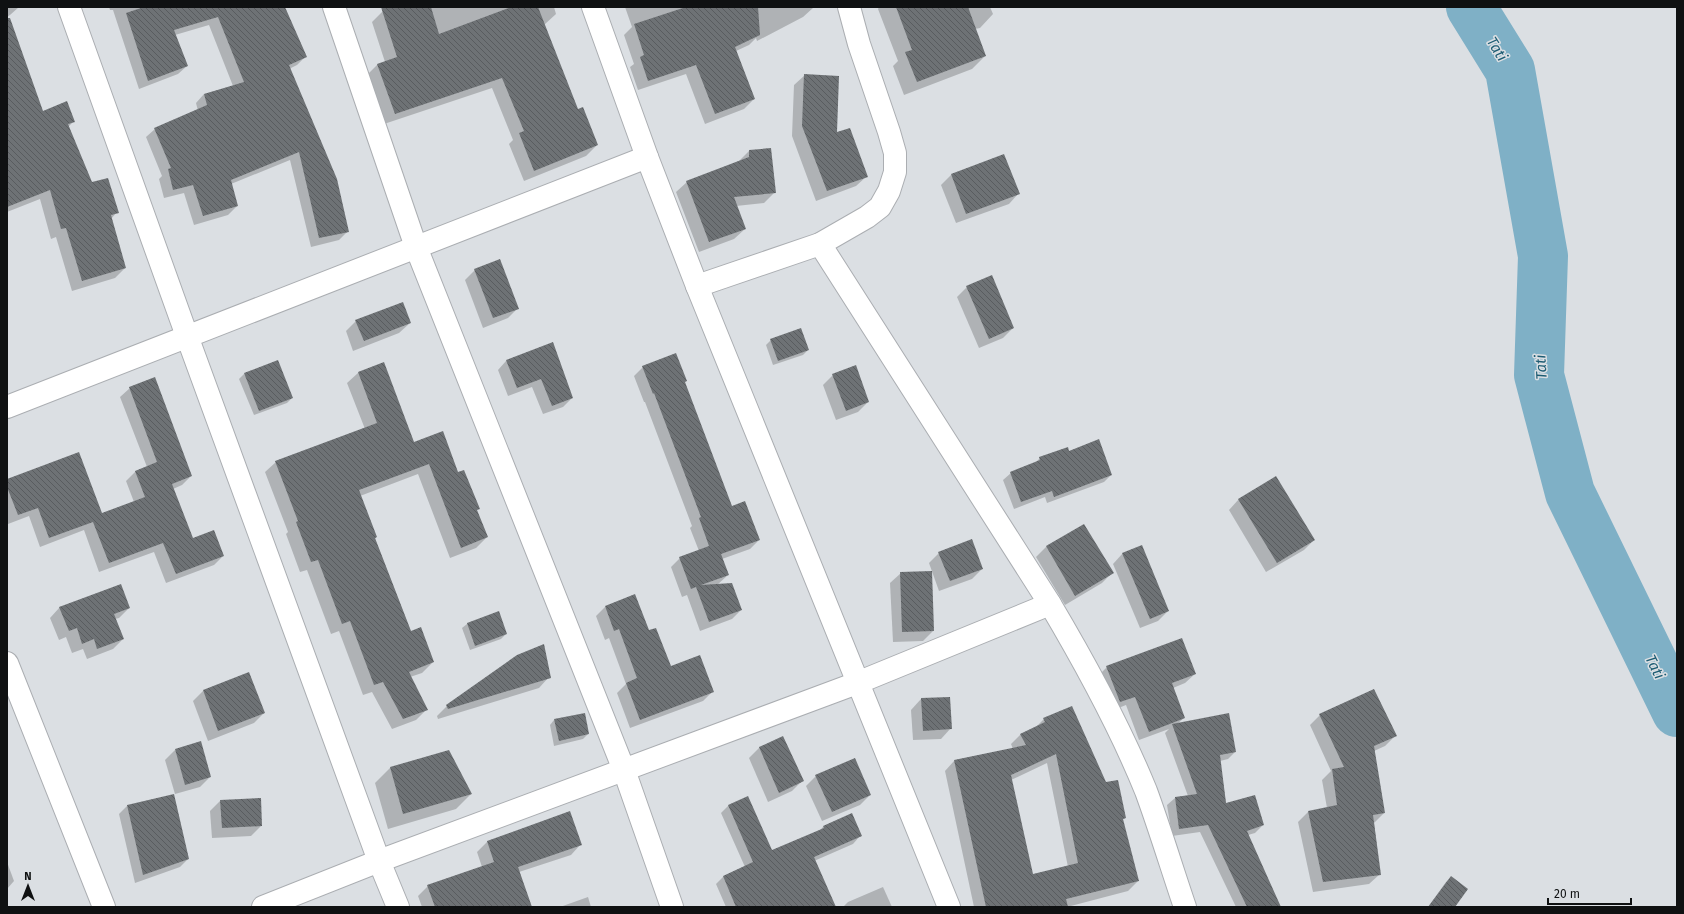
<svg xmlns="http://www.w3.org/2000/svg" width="1684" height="914" font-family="'Fira Sans',sans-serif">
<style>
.shadow{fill:#0003;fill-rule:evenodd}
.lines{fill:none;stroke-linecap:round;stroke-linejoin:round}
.river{stroke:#7fb0c6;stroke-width:50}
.building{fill:url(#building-back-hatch);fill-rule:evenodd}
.street-casing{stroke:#abaeb2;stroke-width:24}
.street{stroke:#fff;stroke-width:22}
.labels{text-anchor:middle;stroke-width:3;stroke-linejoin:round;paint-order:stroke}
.water-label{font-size:15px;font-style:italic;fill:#1d5c73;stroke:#dbdfe3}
</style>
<defs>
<pattern id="building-back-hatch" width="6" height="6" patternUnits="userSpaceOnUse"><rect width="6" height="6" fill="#6e7275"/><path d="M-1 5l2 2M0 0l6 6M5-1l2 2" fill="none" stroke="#595c5f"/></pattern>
</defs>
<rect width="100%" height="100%" fill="#dbdfe3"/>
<!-- shadow -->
<g class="shadow">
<path d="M 7,7 L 19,7 L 10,15 L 7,17 Z"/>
<path d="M 109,7 L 270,7 L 306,56 L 297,65 L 289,69 L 348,231 L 339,240 L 311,247 L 290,160 L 231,184 L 237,206 L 228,215 L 194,225 L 184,193 L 164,198 L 159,179 L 162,176 L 146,137 L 155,129 L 198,111 L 196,103 L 204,94 L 233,86 L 209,25 L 175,35 L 187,66 L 178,74 L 139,89 L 113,10 L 110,10 Z"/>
<path d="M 397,7 L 554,7 L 556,14 L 544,25 L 577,110 L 597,145 L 586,156 L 524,181 L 509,144 L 513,140 L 492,88 L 384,124 L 367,75 L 378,64 L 385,62 L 372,22 L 383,11 Z"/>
<path d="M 625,7 L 813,7 L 813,8 L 803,17 L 757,41 L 756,38 L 749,45 L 736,51 L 754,99 L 744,109 L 705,124 L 686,74 L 638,90 L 630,67 L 634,64 L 624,35 L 632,27 Z"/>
<path d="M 879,7 L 990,7 L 993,14 L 980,28 L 975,29 L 985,56 L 972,69 L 904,95 L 893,66 L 898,61 L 878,9 Z"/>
<path d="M 7,59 L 43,112 L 74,121 L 68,127 L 91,183 L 117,212 L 111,219 L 125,268 L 115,278 L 72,291 L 56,237 L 51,239 L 40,199 L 7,212 Z"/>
<path d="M 805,75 L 836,134 L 867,176 L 856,186 L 816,201 L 792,136 L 794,85 Z"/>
<path d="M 749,151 L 775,192 L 764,203 L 736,206 L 745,229 L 734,239 L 699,252 L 676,192 L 687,182 L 739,161 Z"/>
<path d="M 951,175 L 1019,193 L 1009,204 L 956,223 L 941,185 Z"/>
<path d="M 475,270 L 518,308 L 508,318 L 483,328 L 465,280 Z"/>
<path d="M 967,287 L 1013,328 L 1003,338 L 979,348 L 957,297 Z"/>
<path d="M 356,321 L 410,323 L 399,333 L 353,351 L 346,331 Z"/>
<path d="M 771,340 L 808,350 L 803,355 L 773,365 L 766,345 Z"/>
<path d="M 552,344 L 572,398 L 563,407 L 543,414 L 532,387 L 508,396 L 498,370 L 506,361 Z"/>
<path d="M 383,363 L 414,443 L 458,473 L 476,510 L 487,537 L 476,548 L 450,558 L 418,474 L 360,496 L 376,537 L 375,539 L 411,632 L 433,662 L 422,673 L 410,677 L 427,709 L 416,720 L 392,729 L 372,692 L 363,695 L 339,631 L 331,634 L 307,570 L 300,572 L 286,534 L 288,532 L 265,472 L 276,462 L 365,429 L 347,383 L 358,373 Z"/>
<path d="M 643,367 L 684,383 L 731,507 L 759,540 L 750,549 L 722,559 L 728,575 L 717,585 L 741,610 L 732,619 L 700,631 L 687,595 L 682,597 L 671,567 L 680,558 L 699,551 L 690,528 L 692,526 L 645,402 L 644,402 L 634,376 Z"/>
<path d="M 244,374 L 292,398 L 287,403 L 254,415 L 239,379 Z"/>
<path d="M 833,375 L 868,402 L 858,412 L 836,420 L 823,385 Z"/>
<path d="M 130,388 L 191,476 L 182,485 L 173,489 L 192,539 L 223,556 L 214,565 L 166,583 L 154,552 L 99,572 L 84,530 L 40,547 L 29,516 L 8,524 L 7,520 L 7,480 L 101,514 L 134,502 L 126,481 L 136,471 L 147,467 L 120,397 Z"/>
<path d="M 1069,452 L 1111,475 L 1104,482 L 1047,503 L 1045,497 L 1014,509 L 1003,480 L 1011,473 L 1034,464 L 1040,458 Z"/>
<path d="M 1239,499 L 1314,540 L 1304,550 L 1266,572 L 1229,510 Z"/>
<path d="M 1084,525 L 1112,573 L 1102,583 L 1065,605 L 1036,557 L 1046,547 Z"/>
<path d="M 939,553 L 982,569 L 972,579 L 939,591 L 929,563 Z"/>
<path d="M 1123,553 L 1168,611 L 1158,621 L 1140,628 L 1113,564 Z"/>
<path d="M 901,573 L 933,631 L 923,641 L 893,642 L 890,583 Z"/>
<path d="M 60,607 L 129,608 L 119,618 L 115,619 L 123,639 L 113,649 L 87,659 L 83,649 L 72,653 L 66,637 L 59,640 L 50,618 Z"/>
<path d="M 605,607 L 648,632 L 670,667 L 713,691 L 703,701 L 630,728 L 617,693 L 626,684 L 609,638 L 605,640 L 596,616 Z"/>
<path d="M 498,612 L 506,634 L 501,639 L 470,650 L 462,628 L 467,624 Z"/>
<path d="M 1107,667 L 1195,674 L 1185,683 L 1173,688 L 1184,718 L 1177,724 L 1235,752 L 1228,759 L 1220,761 L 1226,804 L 1263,825 L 1255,833 L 1248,835 L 1280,907 L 1236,907 L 1200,832 L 1172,836 L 1167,805 L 1175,798 L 1188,796 L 1165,733 L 1169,729 L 1139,740 L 1126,705 L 1111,711 L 1098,676 Z"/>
<path d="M 249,673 L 264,713 L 254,723 L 208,741 L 193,701 L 203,691 Z"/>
<path d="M 549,677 L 539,688 L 438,719 L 437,716 L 447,706 Z"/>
<path d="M 921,699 L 951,728 L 941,739 L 913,740 L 911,710 Z"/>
<path d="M 1320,715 L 1395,736 L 1385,746 L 1374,751 L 1384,813 L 1374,823 L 1380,874 L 1369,884 L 1313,892 L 1298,822 L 1308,812 L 1327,808 L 1322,780 L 1331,771 L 1310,725 Z"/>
<path d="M 1044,719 L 1105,783 L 1125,818 L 1122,820 L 1138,881 L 1128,891 L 1067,907 L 974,907 L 945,771 L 954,761 L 1013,749 L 1011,744 L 1021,734 L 1036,727 ZM 1047,763 L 1068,867 L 1032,876 L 1011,780 Z"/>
<path d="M 554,720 L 588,734 L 583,739 L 554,746 L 550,725 Z"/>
<path d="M 783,737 L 802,781 L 792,791 L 768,802 L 749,758 L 759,748 Z"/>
<path d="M 175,750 L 210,777 L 200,787 L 175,794 L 165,760 Z"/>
<path d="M 448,751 L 471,794 L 456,809 L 388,829 L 375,783 L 390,768 Z"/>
<path d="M 816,776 L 870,795 L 860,805 L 822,821 L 806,786 Z"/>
<path d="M 220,801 L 261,826 L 251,836 L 212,838 L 210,811 Z"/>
<path d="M 729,805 L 771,852 L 818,832 L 823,827 L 851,815 L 860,836 L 853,844 L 814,861 L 835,907 L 726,907 L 716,884 L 724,876 L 745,867 L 721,813 Z"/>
<path d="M 127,806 L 188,859 L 180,867 L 135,883 L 119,814 Z"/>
<path d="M 487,842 L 581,844 L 571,855 L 519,872 L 531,907 L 422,907 L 418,896 L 428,886 L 482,867 L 477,852 Z"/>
<path d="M 7,862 L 14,881 L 7,889 Z"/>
<path d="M 1451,877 L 1453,907 L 1428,907 L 1446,882 Z"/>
<path d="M 883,887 L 892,907 L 843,907 L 848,902 Z"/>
<path d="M 588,897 L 591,907 L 560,907 Z"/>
</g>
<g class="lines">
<!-- river -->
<path class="river" d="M 1471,7 L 1510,70 L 1543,256 L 1539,375 L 1570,493 L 1677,712"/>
</g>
<!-- building -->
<g class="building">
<path d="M 144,7 L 285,7 L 307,57 L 289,65 L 337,179 L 349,232 L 319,238 L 299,152 L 231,180 L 238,206 L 203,216 L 193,185 L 173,190 L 168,169 L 171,168 L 154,128 L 207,105 L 204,94 L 244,82 L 218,17 L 174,30 L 188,66 L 148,81 L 126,13 Z"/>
<path d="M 381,7 L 431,7 L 439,34 L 511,7 L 538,7 L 578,109 L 583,107 L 598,145 L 534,171 L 519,133 L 524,131 L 502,78 L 395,114 L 377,64 L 397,57 Z"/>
<path d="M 686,7 L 758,7 L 760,35 L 735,47 L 755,99 L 715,114 L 696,65 L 648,81 L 640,57 L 644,55 L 634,24 Z"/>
<path d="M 896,7 L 968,7 L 986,56 L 917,82 L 905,52 L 912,50 Z"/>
<path d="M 7,18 L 10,18 L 43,111 L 67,101 L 75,122 L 68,124 L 92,182 L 108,178 L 119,213 L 111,215 L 126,268 L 82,281 L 66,228 L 61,229 L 50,190 L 7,207 Z"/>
<path d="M 804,74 L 839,76 L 837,132 L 850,128 L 868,177 L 827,191 L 802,126 Z"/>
<path d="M 771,148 L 776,193 L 734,197 L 746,229 L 709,242 L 686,181 L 749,157 L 749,150 Z"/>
<path d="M 1004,154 L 1020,194 L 966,214 L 951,174 Z"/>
<path d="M 500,259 L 519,309 L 493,318 L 474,269 Z"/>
<path d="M 992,275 L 1014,328 L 989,339 L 966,286 Z"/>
<path d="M 403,302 L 411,323 L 364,341 L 355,320 Z"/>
<path d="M 801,328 L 809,350 L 778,361 L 770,339 Z"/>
<path d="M 553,342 L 573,398 L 552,406 L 541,379 L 517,388 L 506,360 Z"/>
<path d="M 676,353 L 687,381 L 685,382 L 732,506 L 745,501 L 760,540 L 721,554 L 729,575 L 701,585 L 732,583 L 742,610 L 709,622 L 696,587 L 691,589 L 679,557 L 709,546 L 699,518 L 701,517 L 654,393 L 653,394 L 642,366 Z"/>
<path d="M 278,360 L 293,398 L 259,411 L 244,373 Z"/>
<path d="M 384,362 L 414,442 L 443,431 L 458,472 L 464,470 L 480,509 L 477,510 L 488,537 L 461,548 L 429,464 L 359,490 L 377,537 L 375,538 L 411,631 L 421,627 L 434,662 L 409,672 L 428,710 L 403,719 L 383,682 L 374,685 L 350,621 L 342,624 L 318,560 L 311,562 L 296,522 L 298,521 L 275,461 L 377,423 L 358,372 Z"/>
<path d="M 856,365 L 869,402 L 846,411 L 832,374 Z"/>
<path d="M 155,377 L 192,476 L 172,484 L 193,538 L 214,530 L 224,556 L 176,574 L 163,543 L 109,563 L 93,522 L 49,538 L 38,508 L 18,515 L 7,487 L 7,479 L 79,452 L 102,513 L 145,497 L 135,471 L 157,462 L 129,387 Z"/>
<path d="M 1099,439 L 1112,475 L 1054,497 L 1052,491 L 1021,502 L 1010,472 L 1040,460 L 1039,457 L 1068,447 L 1069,451 Z"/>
<path d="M 1276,476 L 1315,540 L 1277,563 L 1238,499 Z"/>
<path d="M 1084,524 L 1114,573 L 1075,596 L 1046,546 Z"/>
<path d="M 972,539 L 983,569 L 950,581 L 938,552 Z"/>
<path d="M 1142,545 L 1169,611 L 1150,619 L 1122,553 Z"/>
<path d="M 932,571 L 934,631 L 902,632 L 900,572 Z"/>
<path d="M 121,584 L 130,608 L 114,614 L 124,639 L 97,649 L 94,639 L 82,644 L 77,628 L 69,631 L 59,607 Z"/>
<path d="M 635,594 L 649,630 L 656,628 L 671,666 L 700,655 L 714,692 L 640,720 L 626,683 L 637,678 L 619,629 L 614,631 L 605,606 Z"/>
<path d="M 499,611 L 507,634 L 475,646 L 467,623 Z"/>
<path d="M 1182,638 L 1196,674 L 1172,683 L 1185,718 L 1149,732 L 1135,697 L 1120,702 L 1106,666 Z"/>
<path d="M 544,644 L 551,678 L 448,709 L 446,705 L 517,655 Z"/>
<path d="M 249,672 L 265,713 L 218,731 L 203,690 Z"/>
<path d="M 1374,689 L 1397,736 L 1374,746 L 1385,813 L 1373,815 L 1381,875 L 1323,882 L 1308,811 L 1337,805 L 1332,769 L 1344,767 L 1319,714 Z"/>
<path d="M 950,697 L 952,729 L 923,731 L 921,698 Z"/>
<path d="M 1072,706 L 1106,782 L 1118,780 L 1126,818 L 1123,819 L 1139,881 L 1066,899 L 1068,907 L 986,907 L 954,760 L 1026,745 L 1020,734 L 1045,722 L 1043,718 ZM 1056,754 L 1078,863 L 1033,874 L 1011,775 Z"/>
<path d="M 585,713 L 589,734 L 559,741 L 554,719 Z"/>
<path d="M 1229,713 L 1236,752 L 1220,755 L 1226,803 L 1255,795 L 1264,825 L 1247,831 L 1281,907 L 1247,907 L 1208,825 L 1179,829 L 1175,797 L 1197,794 L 1172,724 Z"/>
<path d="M 783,736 L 804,781 L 779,793 L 759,747 Z"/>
<path d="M 201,741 L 211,777 L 185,785 L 175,749 Z"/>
<path d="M 449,750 L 472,794 L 403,814 L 390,767 Z"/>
<path d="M 855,758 L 871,795 L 832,812 L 815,775 Z"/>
<path d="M 174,794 L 189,859 L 143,875 L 127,805 Z"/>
<path d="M 748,796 L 772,850 L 824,828 L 823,826 L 852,813 L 862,836 L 814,857 L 836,907 L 736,907 L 723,876 L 753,862 L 728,805 Z"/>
<path d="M 261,798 L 262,826 L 222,828 L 220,800 Z"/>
<path d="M 570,811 L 582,845 L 518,867 L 532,907 L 435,907 L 427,885 L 494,862 L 487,841 Z"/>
<path d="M 1451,876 L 1468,889 L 1455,907 L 1428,907 Z"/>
</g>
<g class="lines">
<!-- street casing -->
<g class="street-casing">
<g id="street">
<path d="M 69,7 L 187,336 L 379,861 L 398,907"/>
<path d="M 334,7 L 416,247 L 624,770 L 672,907"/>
<path d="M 593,7 L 647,157 L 697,286 L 949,907"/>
<path d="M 820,244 L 1050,604 C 1085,663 1120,727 1146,791 C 1160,829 1172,869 1185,907"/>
<path d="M 697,286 L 820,244 L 867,217 L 880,207 L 889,191 L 895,172 L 895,153 L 889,132 L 859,44 L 849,7"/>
<path d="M 7,407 L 647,157"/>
<path d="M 7,663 L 104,907"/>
<path d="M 263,907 L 379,861 L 857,683 L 1050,604"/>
</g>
</g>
<!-- street -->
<use href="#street" class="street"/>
</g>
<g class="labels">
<!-- water labels -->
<g class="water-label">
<text transform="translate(1497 49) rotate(58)" y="5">Tati</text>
<text transform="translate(1541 367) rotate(-93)" y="5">Tati</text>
<text transform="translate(1655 667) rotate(64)" y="5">Tati</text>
</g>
</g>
<!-- border -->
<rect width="1684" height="914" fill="none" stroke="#0f1112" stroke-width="16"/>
<!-- north arrow -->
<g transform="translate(28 886)" stroke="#dbdfe3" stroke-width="3" paint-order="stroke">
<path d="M0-3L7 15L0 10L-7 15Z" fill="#0f1112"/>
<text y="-6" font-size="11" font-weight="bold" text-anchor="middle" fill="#0f1112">N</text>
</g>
<!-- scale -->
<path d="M1548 898v6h83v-6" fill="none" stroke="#0f1112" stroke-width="2"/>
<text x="1554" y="898" font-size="12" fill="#0f1112" stroke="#dbdfe3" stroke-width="3" paint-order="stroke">20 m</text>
</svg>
